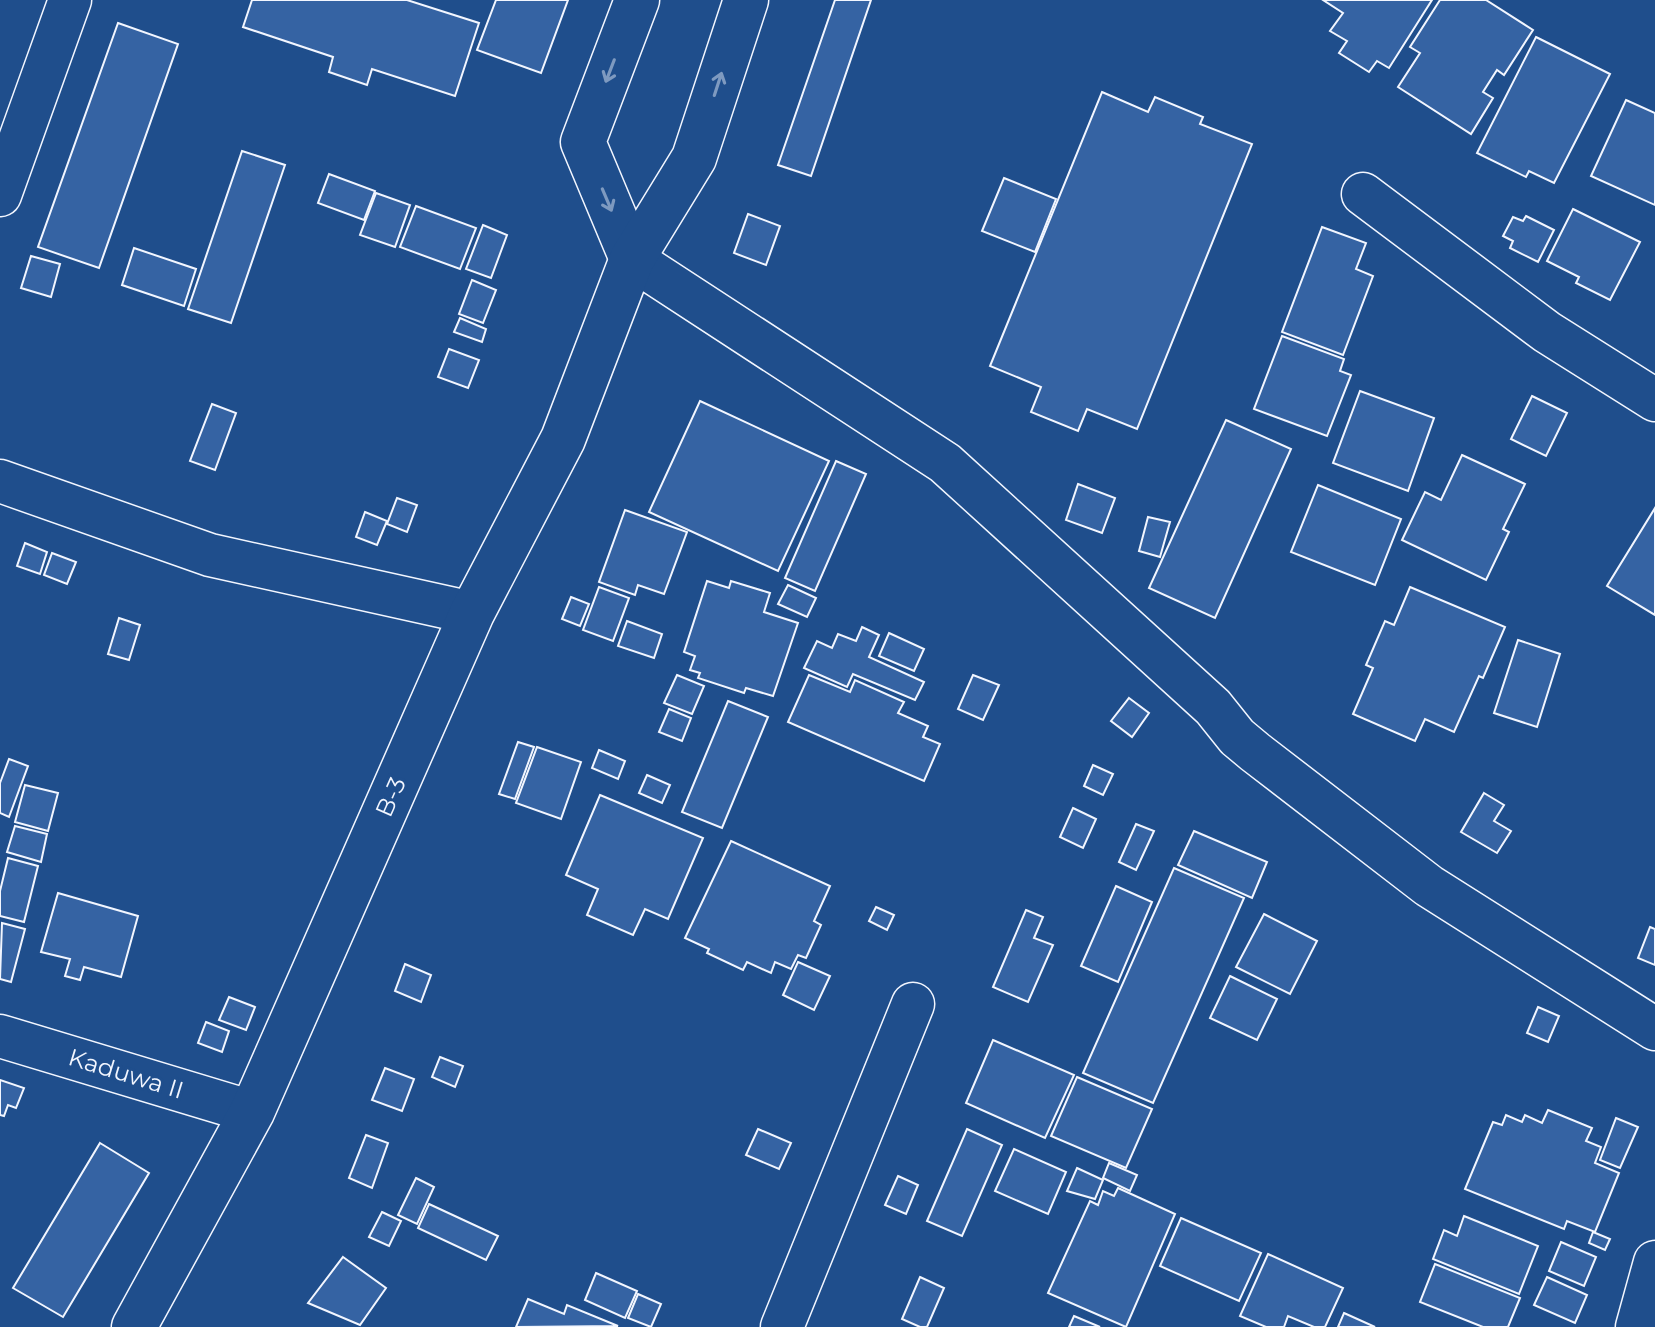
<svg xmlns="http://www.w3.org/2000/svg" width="1655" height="1327" font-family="Montserrat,sans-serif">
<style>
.building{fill:#3563a3;stroke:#f2f6ff;stroke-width:2}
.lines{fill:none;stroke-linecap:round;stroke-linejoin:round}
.minor-casing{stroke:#f2f6ff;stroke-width:45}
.secondary-casing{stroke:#f2f6ff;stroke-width:47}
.minor{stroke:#1f4e8c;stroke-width:42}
.secondary{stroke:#1f4e8c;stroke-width:44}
.oneway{stroke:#7e9ac0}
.labels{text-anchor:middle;stroke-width:6;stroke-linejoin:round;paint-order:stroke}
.street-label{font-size:24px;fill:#f2f6ff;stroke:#1f4e8c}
</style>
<rect width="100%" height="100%" fill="#1f4e8c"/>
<!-- building -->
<g class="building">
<path d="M 252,0 L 407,0 L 479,23 L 455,96 L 372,69 L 367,85 L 329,72 L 333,57 L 243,27 Z"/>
<path d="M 496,0 L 568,0 L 541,73 L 477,50 Z"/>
<path d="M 835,0 L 871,0 L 811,176 L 778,165 Z"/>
<path d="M 1323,0 L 1432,0 L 1389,68 L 1377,61 L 1369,72 L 1339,53 L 1347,41 L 1330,31 L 1343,13 Z"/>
<path d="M 1440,0 L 1486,0 L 1533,30 L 1504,75 L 1497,70 L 1483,92 L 1493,98 L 1471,134 L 1398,87 L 1420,53 L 1410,47 Z"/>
<path d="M 118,23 L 178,44 L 99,268 L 38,247 Z"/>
<path d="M 1536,37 L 1610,74 L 1554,183 L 1529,171 L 1526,177 L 1477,153 Z"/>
<path d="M 1102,92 L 1148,112 L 1155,97 L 1203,117 L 1200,124 L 1252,144 L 1137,429 L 1087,409 L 1078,431 L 1031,412 L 1041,387 L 990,366 Z"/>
<path d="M 1626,100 L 1655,113 L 1655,205 L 1591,176 Z"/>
<path d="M 242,151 L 285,165 L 231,323 L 188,309 Z"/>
<path d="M 329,174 L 375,191 L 364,220 L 318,203 Z"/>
<path d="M 1004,178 L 1056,199 L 1035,252 L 982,231 Z"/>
<path d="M 376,193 L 410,205 L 395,247 L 360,235 Z"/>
<path d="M 416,206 L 476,228 L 460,269 L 400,247 Z"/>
<path d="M 1573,209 L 1640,242 L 1610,300 L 1576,283 L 1579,277 L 1547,261 Z"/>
<path d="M 748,214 L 780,226 L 766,265 L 734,253 Z"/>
<path d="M 1526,216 L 1554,230 L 1538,262 L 1510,248 L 1513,241 L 1503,236 L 1513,217 L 1523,221 Z"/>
<path d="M 483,225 L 507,235 L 491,278 L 466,269 Z"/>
<path d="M 1322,227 L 1366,243 L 1356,269 L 1373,276 L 1343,355 L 1282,332 Z"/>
<path d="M 134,248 L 196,269 L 184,306 L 122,285 Z"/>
<path d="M 31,256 L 60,264 L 51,297 L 21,288 Z"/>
<path d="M 472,280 L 496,290 L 483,323 L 459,314 Z"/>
<path d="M 460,318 L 486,329 L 482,342 L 454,332 Z"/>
<path d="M 1282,336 L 1344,359 L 1340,371 L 1351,375 L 1327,436 L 1254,409 Z"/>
<path d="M 449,349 L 479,360 L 468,388 L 438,377 Z"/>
<path d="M 1360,391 L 1434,418 L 1408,491 L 1333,463 Z"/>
<path d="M 1532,396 L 1567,413 L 1546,456 L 1511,439 Z"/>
<path d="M 700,401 L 829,461 L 778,571 L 649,512 Z"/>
<path d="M 212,404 L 236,413 L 215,470 L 190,461 Z"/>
<path d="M 1226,420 L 1291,449 L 1215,618 L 1149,588 Z"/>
<path d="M 1462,455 L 1525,484 L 1503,529 L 1509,532 L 1486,580 L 1402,540 L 1425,492 L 1441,500 Z"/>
<path d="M 836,461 L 866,474 L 815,591 L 785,578 Z"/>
<path d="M 1078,484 L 1115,498 L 1102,533 L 1066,520 Z"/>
<path d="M 1318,485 L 1401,519 L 1375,585 L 1291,552 Z"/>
<path d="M 397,498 L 417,505 L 407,532 L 387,524 Z"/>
<path d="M 1655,508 L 1655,615 L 1607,586 Z"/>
<path d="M 625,510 L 687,532 L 664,594 L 638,585 L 635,595 L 599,582 Z"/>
<path d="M 365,512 L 387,521 L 377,545 L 356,537 Z"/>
<path d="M 1148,517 L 1170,522 L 1160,557 L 1139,551 Z"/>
<path d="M 25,543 L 47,552 L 40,574 L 17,566 Z"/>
<path d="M 52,553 L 76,562 L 67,584 L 44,575 Z"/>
<path d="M 707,581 L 729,588 L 731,581 L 770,593 L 764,612 L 798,623 L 773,696 L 746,688 L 744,693 L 698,678 L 700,673 L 690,670 L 695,656 L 684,652 Z"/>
<path d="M 788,585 L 816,598 L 807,617 L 778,604 Z"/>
<path d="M 599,587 L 629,598 L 613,641 L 583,630 Z"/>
<path d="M 1410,587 L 1505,627 L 1483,678 L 1479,676 L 1454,732 L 1425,719 L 1415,741 L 1353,714 L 1373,668 L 1366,665 L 1385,621 L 1394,625 Z"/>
<path d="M 571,597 L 589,604 L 580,626 L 562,619 Z"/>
<path d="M 119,618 L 140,625 L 129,660 L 108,654 Z"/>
<path d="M 627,621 L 662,634 L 654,658 L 618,646 Z"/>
<path d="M 862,627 L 879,635 L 869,657 L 924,682 L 915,700 L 853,674 L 847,687 L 804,668 L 817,641 L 832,648 L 838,634 L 856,641 Z"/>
<path d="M 889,633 L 924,649 L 914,671 L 879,656 Z"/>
<path d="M 1518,640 L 1560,654 L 1537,727 L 1494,713 Z"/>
<path d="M 677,675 L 704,686 L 692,714 L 664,703 Z"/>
<path d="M 809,675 L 850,692 L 855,680 L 904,702 L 898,713 L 928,726 L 923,737 L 940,744 L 924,781 L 788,722 Z"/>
<path d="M 973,675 L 999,685 L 983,720 L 958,709 Z"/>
<path d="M 1129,698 L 1149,713 L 1132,737 L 1111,721 Z"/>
<path d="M 728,701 L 768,717 L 722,828 L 682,812 Z"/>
<path d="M 669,709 L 691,718 L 682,741 L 659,732 Z"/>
<path d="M 518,742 L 534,747 L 515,799 L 499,794 Z"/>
<path d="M 537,747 L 581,762 L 561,819 L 516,803 Z"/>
<path d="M 599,750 L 625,761 L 618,779 L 592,768 Z"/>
<path d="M 9,759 L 28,766 L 9,817 L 0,813 L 0,783 Z"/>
<path d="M 1093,765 L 1113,774 L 1103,795 L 1084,786 Z"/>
<path d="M 647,775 L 670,785 L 662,803 L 639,793 Z"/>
<path d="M 25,785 L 58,793 L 48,831 L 15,822 Z"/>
<path d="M 1484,793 L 1504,805 L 1494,821 L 1511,831 L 1497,853 L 1461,832 Z"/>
<path d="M 600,795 L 703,838 L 668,919 L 645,909 L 633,935 L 587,915 L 598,889 L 566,875 Z"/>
<path d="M 1073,808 L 1096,819 L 1083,848 L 1060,837 Z"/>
<path d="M 1136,824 L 1154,831 L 1136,870 L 1119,862 Z"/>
<path d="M 15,826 L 47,834 L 41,862 L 7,852 Z"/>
<path d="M 1194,831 L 1267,862 L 1252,898 L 1178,865 Z"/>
<path d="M 731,841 L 830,886 L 814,921 L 821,925 L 806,958 L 798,955 L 791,969 L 775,962 L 771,973 L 747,962 L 743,970 L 707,953 L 709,949 L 685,938 Z"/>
<path d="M 8,858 L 38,866 L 24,922 L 0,916 L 0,891 Z"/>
<path d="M 1174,868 L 1244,898 L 1153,1103 L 1083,1073 Z"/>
<path d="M 1116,886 L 1152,902 L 1118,982 L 1081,966 Z"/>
<path d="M 58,893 L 138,916 L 121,977 L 84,967 L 80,980 L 65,976 L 70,959 L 41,952 Z"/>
<path d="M 876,907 L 894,915 L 887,930 L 869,921 Z"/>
<path d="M 1026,910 L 1043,917 L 1034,938 L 1053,945 L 1028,1002 L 993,987 Z"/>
<path d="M 1264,914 L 1317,941 L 1290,994 L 1236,967 Z"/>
<path d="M 2,923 L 25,929 L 11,982 L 0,979 Z"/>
<path d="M 1650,927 L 1655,929 L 1655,965 L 1638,958 Z"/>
<path d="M 798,962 L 830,976 L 814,1010 L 783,995 Z"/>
<path d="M 405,964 L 431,975 L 421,1002 L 395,991 Z"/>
<path d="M 1230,976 L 1277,999 L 1257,1040 L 1210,1018 Z"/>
<path d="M 229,997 L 255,1007 L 246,1030 L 219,1020 Z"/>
<path d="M 1538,1007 L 1559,1016 L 1548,1042 L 1527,1033 Z"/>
<path d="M 206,1022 L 229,1031 L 222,1052 L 198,1043 Z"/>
<path d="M 993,1040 L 1074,1075 L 1045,1138 L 966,1103 Z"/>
<path d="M 440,1057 L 463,1066 L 455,1087 L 432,1077 Z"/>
<path d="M 385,1068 L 414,1079 L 402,1111 L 372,1100 Z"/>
<path d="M 1077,1077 L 1152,1109 L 1126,1168 L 1051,1136 Z"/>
<path d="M 0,1080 L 24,1088 L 16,1108 L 8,1105 L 4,1116 L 0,1115 Z"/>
<path d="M 1548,1110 L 1592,1128 L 1586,1141 L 1601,1147 L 1595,1163 L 1619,1173 L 1595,1232 L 1567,1221 L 1564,1229 L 1465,1189 L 1493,1122 L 1502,1125 L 1506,1115 L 1522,1122 L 1525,1115 L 1542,1123 Z"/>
<path d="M 1616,1118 L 1638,1127 L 1620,1168 L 1600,1160 Z"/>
<path d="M 758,1129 L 791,1143 L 779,1169 L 746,1155 Z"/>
<path d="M 967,1129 L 1002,1145 L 962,1236 L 927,1221 Z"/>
<path d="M 366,1135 L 388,1143 L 372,1188 L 349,1178 Z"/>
<path d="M 100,1143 L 149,1173 L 63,1317 L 13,1288 Z"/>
<path d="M 1014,1149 L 1066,1172 L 1048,1214 L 995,1191 Z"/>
<path d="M 1109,1163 L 1137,1175 L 1130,1191 L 1103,1178 Z"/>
<path d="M 1077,1168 L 1103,1180 L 1095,1199 L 1067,1191 Z"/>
<path d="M 898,1176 L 918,1185 L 906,1214 L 885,1205 Z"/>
<path d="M 416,1178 L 434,1187 L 417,1224 L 398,1215 Z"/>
<path d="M 1118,1188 L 1175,1214 L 1126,1327 L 1048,1293 L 1090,1201 L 1098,1205 L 1103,1191 L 1114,1196 Z"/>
<path d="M 429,1204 L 498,1236 L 486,1260 L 418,1228 Z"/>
<path d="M 382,1212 L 401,1221 L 389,1246 L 369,1237 Z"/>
<path d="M 1464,1216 L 1538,1246 L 1519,1294 L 1433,1259 L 1444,1230 L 1457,1236 Z"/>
<path d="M 1181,1218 L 1261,1253 L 1239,1301 L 1160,1266 Z"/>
<path d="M 1593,1232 L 1610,1239 L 1605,1250 L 1589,1243 Z"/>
<path d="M 1561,1242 L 1596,1257 L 1584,1286 L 1549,1271 Z"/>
<path d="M 1268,1254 L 1343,1288 L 1325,1327 L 1314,1327 L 1288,1316 L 1284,1327 L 1266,1327 L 1240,1316 Z"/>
<path d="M 343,1257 L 386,1288 L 360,1325 L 308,1303 Z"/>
<path d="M 1435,1264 L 1520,1298 L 1508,1327 L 1483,1327 L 1420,1302 Z"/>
<path d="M 596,1273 L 637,1291 L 625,1318 L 585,1300 Z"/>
<path d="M 920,1277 L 944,1288 L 927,1327 L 920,1327 L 902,1319 Z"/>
<path d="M 1547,1277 L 1587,1295 L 1575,1323 L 1534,1305 Z"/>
<path d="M 638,1294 L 661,1304 L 651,1327 L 628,1318 Z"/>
<path d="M 528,1299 L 564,1314 L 567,1305 L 618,1326 L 516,1327 Z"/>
<path d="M 1344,1313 L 1375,1327 L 1338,1327 Z"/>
<path d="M 1074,1316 L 1100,1327 L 1069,1327 Z"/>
</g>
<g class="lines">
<!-- minor casing -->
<g class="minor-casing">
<g id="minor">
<path d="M 1363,194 L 1547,332 L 1655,400"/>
<path d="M 0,195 L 70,0"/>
<path d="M 632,259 L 945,463 L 1213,707 L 1237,737 L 1255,752 L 1429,886 L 1655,1029"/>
<path d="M 0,481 L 210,555 L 472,613"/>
<path d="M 0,1036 L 252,1112"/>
<path d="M 782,1327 L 913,1004"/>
<path d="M 1637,1327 L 1655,1262"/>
</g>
</g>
<!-- secondary casing -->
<g class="secondary-casing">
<g id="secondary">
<path d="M 632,259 L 583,142 L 637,0"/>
<path d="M 134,1327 L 252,1112 L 472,613 L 563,439 L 632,259 L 694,158 L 746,0"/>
</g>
</g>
<!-- minor -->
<use href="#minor" class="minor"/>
<!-- secondary -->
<use href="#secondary" class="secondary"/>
</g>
<!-- one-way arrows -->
<defs><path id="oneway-shaft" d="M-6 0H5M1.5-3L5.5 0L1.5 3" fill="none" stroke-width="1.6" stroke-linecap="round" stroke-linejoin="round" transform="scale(2)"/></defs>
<g class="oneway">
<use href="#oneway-shaft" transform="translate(610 71) rotate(111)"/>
<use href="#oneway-shaft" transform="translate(718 84) rotate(-72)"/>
<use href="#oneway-shaft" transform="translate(607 200) rotate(67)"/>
</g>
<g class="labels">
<!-- street labels -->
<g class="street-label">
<text transform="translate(391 797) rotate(-66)" y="8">B-3</text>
<text transform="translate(126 1074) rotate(17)" y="8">Kaduwa II</text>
</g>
</g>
</svg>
